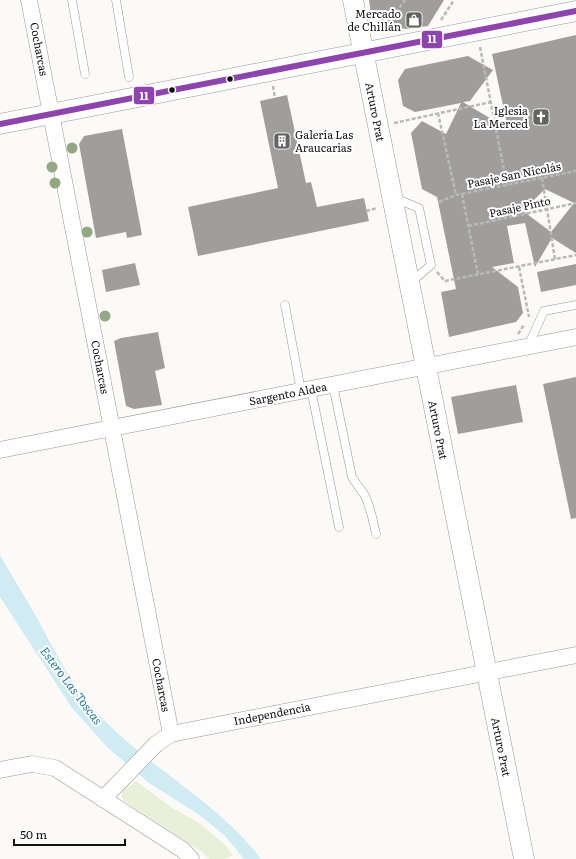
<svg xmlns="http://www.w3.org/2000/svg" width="576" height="859" font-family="Literata,serif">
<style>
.green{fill:#e9f0d9}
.water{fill:#d1ebf3}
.building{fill:#a09e9c;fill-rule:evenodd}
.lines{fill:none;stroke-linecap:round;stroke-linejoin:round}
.service-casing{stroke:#979695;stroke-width:9}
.minor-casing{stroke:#979695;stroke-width:17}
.tertiary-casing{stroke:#979695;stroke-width:21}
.path{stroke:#b9b9b8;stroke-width:2.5;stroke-dasharray:4 2;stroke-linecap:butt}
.service{stroke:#fffefe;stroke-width:8}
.minor{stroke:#fffefe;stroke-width:16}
.tertiary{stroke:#fffefe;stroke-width:20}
.bus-1-casing{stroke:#fff;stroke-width:9}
.bus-1{stroke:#8e44ad;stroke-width:6}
.tree{fill:#92a884}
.bus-dot{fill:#111;stroke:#fff;stroke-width:1.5}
.labels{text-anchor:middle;stroke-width:4;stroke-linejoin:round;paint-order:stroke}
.poi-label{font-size:11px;fill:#111;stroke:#fff;text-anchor:end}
.street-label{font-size:11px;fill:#111;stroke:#fff}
.water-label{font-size:12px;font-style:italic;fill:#247698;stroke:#fff}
.line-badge{stroke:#fff;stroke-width:1.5}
.badge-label{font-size:11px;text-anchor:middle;font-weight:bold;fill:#fff}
</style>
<rect width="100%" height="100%" fill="#fcfaf7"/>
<!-- green -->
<path class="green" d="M 136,781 L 172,808 L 198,822 L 224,844 L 233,855 L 224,859 L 209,859 L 201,851 L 124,801 L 121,795 L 124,789 Z"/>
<!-- water -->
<path class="water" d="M 0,555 C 12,576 25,597 37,618 C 57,655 75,692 105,721 C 154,771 219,803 261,859 L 244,859 L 224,835 L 198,814 L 149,783 L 107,747 L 72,708 L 0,597 Z"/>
<!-- building -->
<g class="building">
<path d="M 369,0 L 444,0 L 428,26 L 406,29 L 388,26 L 371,15 Z"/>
<path d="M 576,35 L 576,253 L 552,238 L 535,267 L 525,223 L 507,226 L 514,263 L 492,267 L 518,287 L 523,313 L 516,322 L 449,337 L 441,292 L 456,289 L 437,197 L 422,189 L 411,133 L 422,121 L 446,134 L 461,103 L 415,112 L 403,106 L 398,80 L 405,69 L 468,56 L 493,70 L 470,101 L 463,102 L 508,129 L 492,54 ZM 545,189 L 574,203 L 551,232 L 523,211 Z"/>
<path d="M 287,95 L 306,183 L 311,182 L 317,207 L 364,198 L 369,221 L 198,256 L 188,207 L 278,188 L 260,101 Z"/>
<path d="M 122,129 L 142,235 L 127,238 L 126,232 L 96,238 L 79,144 L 84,136 Z"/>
<path d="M 135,263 L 140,285 L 106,292 L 102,270 Z"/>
<path d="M 576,264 L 576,285 L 541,292 L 537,272 Z"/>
<path d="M 158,332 L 165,368 L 155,371 L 162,405 L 134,409 L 126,406 L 114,341 L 121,338 Z"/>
<path d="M 576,377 L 576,518 L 571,519 L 543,384 Z"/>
<path d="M 516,385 L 523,422 L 458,434 L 451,397 Z"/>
</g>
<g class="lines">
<!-- service casing -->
<g class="service-casing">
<g id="service">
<path d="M 72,0 L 85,74"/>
<path d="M 116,0 L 129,77"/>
<path d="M 394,198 L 419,208 L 431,265 L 410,283"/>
<path d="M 285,305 L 301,391"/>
<path d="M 528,346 L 544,311 L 576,305"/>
<path d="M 333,385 L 352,477 C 356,484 361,489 365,496 C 371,508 373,521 376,534"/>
<path d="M 311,389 L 339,527"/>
</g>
</g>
<!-- minor casing -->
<g class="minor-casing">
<g id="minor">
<path d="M 29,0 L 171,734"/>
<path d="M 0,450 L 576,337"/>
<path d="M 0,770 L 32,764 L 55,768 L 183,850 L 191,859"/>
<path d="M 103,799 L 156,744 L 171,734 L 576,655"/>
</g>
</g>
<!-- tertiary casing -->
<g class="tertiary-casing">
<g id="tertiary">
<path d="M 353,0 L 524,859"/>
<path d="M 0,124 L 576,11"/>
</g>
</g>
<!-- path -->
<g class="path">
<path d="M 441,20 L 454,0"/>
<path d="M 382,32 L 405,0"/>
<path d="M 480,47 L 507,185"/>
<path d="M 273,86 L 275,98"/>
<path d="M 438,113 L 456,195"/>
<path d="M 394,123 L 491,102"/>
<path d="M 542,178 L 555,259"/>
<path d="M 462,194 L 478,275"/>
<path d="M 439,202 L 456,195 L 576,171"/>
<path d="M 366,211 L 377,208"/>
<path d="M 468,226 L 576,203"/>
<path d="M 519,267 L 529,317"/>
<path d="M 437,272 L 445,281 L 576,255"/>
<path d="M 518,334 L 524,325"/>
</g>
<!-- service -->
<use href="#service" class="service"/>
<!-- minor -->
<use href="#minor" class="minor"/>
<!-- tertiary -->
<use href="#tertiary" class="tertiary"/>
<!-- bus-1 casing -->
<g class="bus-1-casing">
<path id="bus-1" d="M 0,124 L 576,11"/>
</g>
<!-- bus-1 -->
<use href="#bus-1" class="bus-1"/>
</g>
<!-- trees -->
<g class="tree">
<circle cx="72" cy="148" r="5.5"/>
<circle cx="52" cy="167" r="5.5"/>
<circle cx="55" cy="183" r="5.5"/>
<circle cx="87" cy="232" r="5.5"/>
<circle cx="105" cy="316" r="5.5"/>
</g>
<!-- icons -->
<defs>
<g id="shop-square" transform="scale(0.9)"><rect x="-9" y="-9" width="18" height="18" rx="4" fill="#636362" stroke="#fff"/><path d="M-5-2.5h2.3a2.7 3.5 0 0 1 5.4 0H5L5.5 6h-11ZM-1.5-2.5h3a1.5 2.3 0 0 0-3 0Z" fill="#fff"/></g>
<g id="church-square" transform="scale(0.9)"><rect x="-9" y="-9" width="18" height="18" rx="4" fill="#636362" stroke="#fff"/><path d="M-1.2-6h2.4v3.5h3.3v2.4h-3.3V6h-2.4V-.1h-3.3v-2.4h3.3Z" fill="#fff"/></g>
<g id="building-square" transform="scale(0.9)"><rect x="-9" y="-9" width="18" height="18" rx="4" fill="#636362" stroke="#fff"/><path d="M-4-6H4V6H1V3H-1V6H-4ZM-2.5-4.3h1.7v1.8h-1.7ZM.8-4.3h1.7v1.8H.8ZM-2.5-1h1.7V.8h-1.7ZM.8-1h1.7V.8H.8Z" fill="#fff"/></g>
</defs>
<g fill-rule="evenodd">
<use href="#shop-square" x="414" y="20"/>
<use href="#church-square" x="541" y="117"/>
<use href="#building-square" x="282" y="141"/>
</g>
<!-- markers -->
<g class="bus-dot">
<circle cx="230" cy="79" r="3.5"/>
<circle cx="172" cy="90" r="3.5"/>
</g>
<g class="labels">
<!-- poi labels -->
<g class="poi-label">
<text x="401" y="18">Mercado<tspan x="401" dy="13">de Chillán</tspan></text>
<text x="528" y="115">Iglesia<tspan x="528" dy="13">La Merced</tspan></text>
<text x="295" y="139" text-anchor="start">Galería Las<tspan x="295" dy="13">Araucarias</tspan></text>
</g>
<!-- street labels -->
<g class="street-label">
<text transform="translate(39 49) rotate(79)" y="4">Cocharcas</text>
<text transform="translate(375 112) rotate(79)" y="4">Arturo Prat</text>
<text transform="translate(514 175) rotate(-11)" y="4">Pasaje San Nicolás</text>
<text transform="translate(520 207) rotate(-12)" y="4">Pasaje Pinto</text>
<text transform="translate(100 367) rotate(79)" y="4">Cocharcas</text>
<text transform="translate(288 394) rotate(-11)" y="4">Sargento Aldea</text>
<text transform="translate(438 430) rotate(79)" y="4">Arturo Prat</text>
<text transform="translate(161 685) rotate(79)" y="4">Cocharcas</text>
<text transform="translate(272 714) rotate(-11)" y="4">Independencia</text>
<text transform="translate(501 747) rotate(79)" y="4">Arturo Prat</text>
</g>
<!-- water labels -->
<g class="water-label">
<text transform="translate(71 686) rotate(53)" y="4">Estero Las Toscas</text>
</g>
</g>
<g class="line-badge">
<rect x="421" y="30" width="22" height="19" rx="4" fill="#8e44ad"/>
<rect x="133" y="86" width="22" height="19" rx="4" fill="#8e44ad"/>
</g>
<g class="badge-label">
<text x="432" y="43">11</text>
<text x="144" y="100">11</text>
</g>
<!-- scale -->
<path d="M14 839v6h111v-6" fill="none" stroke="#111111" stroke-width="2"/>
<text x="20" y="839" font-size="12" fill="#111111" stroke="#ffffff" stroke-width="3" paint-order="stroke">50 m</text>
</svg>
